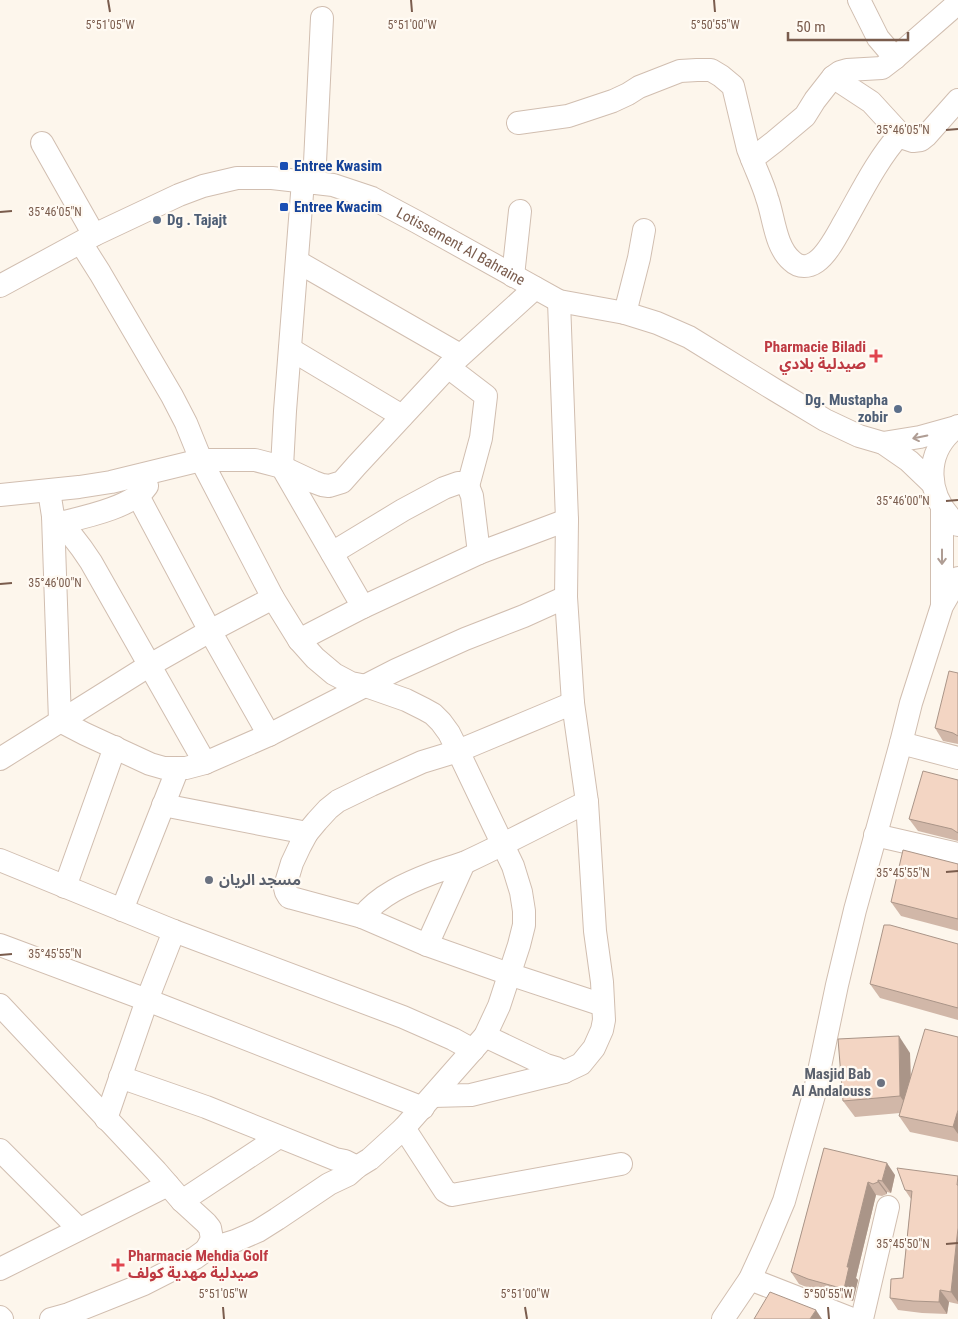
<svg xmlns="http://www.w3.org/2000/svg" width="958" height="1319" font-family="'Roboto Condensed','Noto Sans Arabic',sans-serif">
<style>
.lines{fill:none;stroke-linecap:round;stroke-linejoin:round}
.minor-casing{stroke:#d1beb0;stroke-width:24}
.minor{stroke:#fff;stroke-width:22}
.wall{fill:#d1b7a8}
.shaded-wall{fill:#aa9588}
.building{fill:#f3d5c3;stroke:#aa9588}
.oneway{stroke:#af9d94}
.ticks{fill:none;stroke:#7a5c4d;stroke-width:2}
.transit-dot{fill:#1a4fb4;stroke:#fffaf3;stroke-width:2}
.service-dot{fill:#5c6f8a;stroke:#fffaf3;stroke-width:2}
.health-dot{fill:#e0444e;stroke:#fffaf3;stroke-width:2}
.worship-dot{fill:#6b7280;stroke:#fffaf3;stroke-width:2}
.labels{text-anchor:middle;stroke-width:4.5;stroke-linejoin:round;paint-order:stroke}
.transit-label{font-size:15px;font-weight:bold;fill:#164399;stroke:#fffaf3;text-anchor:start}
.service-label{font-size:15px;font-weight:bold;fill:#4e5e75;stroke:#fffaf3;text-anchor:start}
.street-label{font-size:15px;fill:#7a5c4d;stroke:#fffaf3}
.health-label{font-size:15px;font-weight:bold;fill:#be3a42;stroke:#fffaf3;text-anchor:end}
.worship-label{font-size:15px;font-weight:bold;fill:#5b616d;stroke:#fffaf3;text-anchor:start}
.ticks-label{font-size:12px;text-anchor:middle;fill:#7a5c4d;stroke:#fffaf3;stroke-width:4.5;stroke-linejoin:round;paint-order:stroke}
</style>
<rect width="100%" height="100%" fill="#fdf6ec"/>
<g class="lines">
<!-- minor casing -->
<g class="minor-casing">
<g id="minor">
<path d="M 859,0 L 878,38 L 895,58"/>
<path d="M 833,77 L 871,102 L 904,138 L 913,141 L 921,140 L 926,136 L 958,100"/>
<path d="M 518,123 L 568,116 L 613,101 L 628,94 L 639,87 L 680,71 L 697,70 L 711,70 L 721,76 L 733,86 L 748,149 L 752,159"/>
<path d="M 900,134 C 877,160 862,191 845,221 C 838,233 828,254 816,262 C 809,267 799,268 792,261 C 775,247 774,217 767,198 C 763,184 757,172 752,159 L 774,142 L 805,116 L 815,100 L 833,77 L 840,72 L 847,70 L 882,68 L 895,58 L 958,3"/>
<path d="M 42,143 L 94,235"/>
<path d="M 303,181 L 285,411 L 282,467 L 363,607"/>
<path d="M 314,183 L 322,18"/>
<path d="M 298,262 L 460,355"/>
<path d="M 513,276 L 520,211"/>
<path id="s1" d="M 0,286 L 94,235 L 179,195 L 203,186 L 237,178 L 272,178 L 333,185 L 372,198 L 417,222 L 559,301 L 625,313 L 657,323 L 689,337 L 775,390 L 825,420 L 859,436 L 883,443 L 909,461 L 933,484"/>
<path d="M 625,313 L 639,258 L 644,230"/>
<path d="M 290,349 L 402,416"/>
<path d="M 448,367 L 486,396 L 481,438 L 468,486"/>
<path d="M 958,426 C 922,452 926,498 958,525"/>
<path d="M 883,443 L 920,437 L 956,427"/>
<path d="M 49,491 L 53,516 L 60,721 L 85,734 L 150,764 L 164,768 L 186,768 L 205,763 L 269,735 L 396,670 L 465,639 L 524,616 L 566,597"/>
<path d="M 0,495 L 79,487 L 111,482 L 201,460 L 255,460 L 282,467 L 314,482 L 322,485 L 329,486 L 342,482 L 357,465 L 448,367 L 535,288"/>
<path d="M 138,496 L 210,631 L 269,735"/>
<path d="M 942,508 L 942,605"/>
<path d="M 53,516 C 69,530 80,545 91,562 L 205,763"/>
<path d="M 60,523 C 85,517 133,507 147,486"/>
<path d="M 332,553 L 403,510 L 444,488 L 458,483 L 465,483 L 468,486 L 472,496 L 479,553"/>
<path d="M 299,640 L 363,607 L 479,553 L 567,520"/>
<path d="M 573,703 L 458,751 L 422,762 L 371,785 L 338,801 L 328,809 L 317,821 L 307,833 L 300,846 L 292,863 L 286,883 L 285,888 L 286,892 L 289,897 L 292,898 L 362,917 L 427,945 L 509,974 L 603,1005"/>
<path d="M 901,743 L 958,758"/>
<path d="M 0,759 L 150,665 L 210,631 L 273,598"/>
<path d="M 163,805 L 307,833"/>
<path d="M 875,835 L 958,854"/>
<path d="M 0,860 L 174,931 L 403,1017 L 453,1039 L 473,1050"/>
<path d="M 65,887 L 115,747"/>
<path d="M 122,910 L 178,768"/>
<path d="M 362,917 C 379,895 407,883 433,873 C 444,869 455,866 466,862 C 507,843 546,822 587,802"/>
<path d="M 0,945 L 147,1000 L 423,1108"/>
<path d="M 427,945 L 464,863"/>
<path d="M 0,1005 L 156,1171 L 182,1201 L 206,1223 L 210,1228 L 212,1239 L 206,1250"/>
<path d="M 485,1036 L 546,1065 L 556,1068 L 564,1072 L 581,1064 L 594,1048 L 602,1030 L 604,1020 L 602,982 L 595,931 L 587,802 L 573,703 L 566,597 L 567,520 L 559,301"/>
<path d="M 120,1077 L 206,1107 L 335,1159 L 345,1161 L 357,1167"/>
<path d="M 433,1096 L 471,1095 L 564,1072"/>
<path d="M 106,1119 L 147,1000 L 174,931"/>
<path d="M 404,1128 L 445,1191 L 452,1195 L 621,1164"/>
<path d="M 0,1150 L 79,1229"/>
<path d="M 182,1201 L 279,1137"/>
<path d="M 0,1269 L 168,1185"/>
<path d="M 750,1279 L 852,1319"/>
<path d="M 0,1317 L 2,1319"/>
<path d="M 51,1319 L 69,1314 L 144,1284 L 195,1258 L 206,1250 L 235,1241 L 258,1231 L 277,1219 L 329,1184 L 348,1175 L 357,1167 L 370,1159 L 404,1128 L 485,1036 L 499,1006 L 519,945 L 524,925 L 524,911 L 521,892 L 513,866 L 458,751 L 449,733 L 441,722 L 433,714 L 424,709 L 406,700 L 366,686 L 351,683 L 334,674 L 315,658 L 299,640 L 273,598 L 201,460 L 186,423 L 172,396 L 100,273 L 81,243"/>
<path d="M 723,1319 L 750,1279 L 766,1244 L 784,1201 L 814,1095 L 837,985 L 855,910 L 901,743 L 911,703 L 942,606 L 958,578"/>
<path d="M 862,1319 L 888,1207"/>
</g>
</g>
<!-- minor -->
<use href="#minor" class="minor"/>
</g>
<!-- wall -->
<g class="wall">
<path d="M 958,673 L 958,744 L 943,741 L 935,728 Z"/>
<path d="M 958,780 L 958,841 L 918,831 L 909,819 Z"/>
<path d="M 958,864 L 958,931 L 901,916 L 891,902 Z"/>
<path d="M 958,944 L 958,1020 L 880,998 L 870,984 Z"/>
<path d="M 958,1037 L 958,1142 L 910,1132 L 899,1116 L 900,1113 L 855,1117 L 843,1101 L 910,1053 L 911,1077 Z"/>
<path d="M 824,1148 L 895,1175 L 891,1193 L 887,1192 L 887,1194 L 882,1196 L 876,1195 L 856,1278 L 858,1280 L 853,1301 L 816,1291 L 799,1284 L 791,1272 Z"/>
<path d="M 958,1176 L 958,1304 L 949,1302 L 947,1314 L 922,1313 L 898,1310 L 890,1298 L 903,1278 L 911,1199 L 905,1190 Z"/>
</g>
<!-- shaded-wall -->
<g class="shaded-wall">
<path d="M 899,1036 L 910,1053 L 911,1112 L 900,1096 Z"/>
<path d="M 958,1110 L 958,1134 L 953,1127 Z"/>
<path d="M 887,1163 L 895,1175 L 891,1193 L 882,1181 Z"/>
<path d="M 878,1180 L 887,1192 L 887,1194 L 878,1182 Z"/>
<path d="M 868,1182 L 876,1195 L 856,1278 L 858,1280 L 853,1301 L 844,1289 L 847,1267 Z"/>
<path d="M 958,1228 L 958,1302 L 951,1292 Z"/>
<path d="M 940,1290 L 949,1302 L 947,1314 L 939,1302 Z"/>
<path d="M 816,1310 L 822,1319 L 810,1319 Z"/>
</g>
<!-- building -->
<g class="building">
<path d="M 949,671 L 958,673 L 958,736 L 953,733 L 935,728 Z"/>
<path d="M 923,771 L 958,780 L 958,833 L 952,829 L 909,819 Z"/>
<path d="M 903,850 L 958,864 L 958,919 L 891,902 Z"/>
<path d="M 884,925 L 890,925 L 958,944 L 958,1008 L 870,984 Z"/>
<path d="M 925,1029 L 958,1037 L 958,1110 L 953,1127 L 899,1116 Z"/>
<path d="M 899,1036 L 900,1096 L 843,1101 L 838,1039 Z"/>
<path d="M 824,1148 L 887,1163 L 882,1181 L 878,1180 L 878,1182 L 873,1184 L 868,1182 L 847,1267 L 849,1267 L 844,1289 L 808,1279 L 791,1272 Z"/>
<path d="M 897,1168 L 958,1176 L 957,1185 L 958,1185 L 958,1228 L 951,1292 L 940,1290 L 939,1302 L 913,1301 L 890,1298 L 891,1279 L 903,1278 L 912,1191 L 905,1190 Z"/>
<path d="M 770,1292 L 816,1310 L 810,1319 L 754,1319 Z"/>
</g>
<!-- one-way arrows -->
<defs><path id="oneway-shaft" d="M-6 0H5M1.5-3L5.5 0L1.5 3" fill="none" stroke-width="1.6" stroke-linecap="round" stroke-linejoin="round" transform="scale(1.25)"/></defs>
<g class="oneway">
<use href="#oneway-shaft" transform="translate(920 437) rotate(168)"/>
<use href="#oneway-shaft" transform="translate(942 557) rotate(90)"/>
</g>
<!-- ticks -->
<path class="ticks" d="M 108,0 L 110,12M 411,0 L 412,12M 714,0 L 715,12M 946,130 L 958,129M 0,212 L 12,211M 946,501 L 958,500M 0,584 L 12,583M 946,872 L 958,871M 0,955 L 12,954M 946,1244 L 958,1243M 223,1307 L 224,1319M 525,1307 L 527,1319M 828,1307 L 829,1319"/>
<!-- markers -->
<g class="transit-dot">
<rect x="279" y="161" width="10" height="10" rx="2.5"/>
<rect x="279" y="202" width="10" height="10" rx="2.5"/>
</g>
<g class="service-dot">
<circle cx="157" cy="220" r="5"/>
<circle cx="898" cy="409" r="5"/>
</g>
<g class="health-dot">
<path d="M873.5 348.5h5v5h5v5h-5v5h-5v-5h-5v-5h5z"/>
<path d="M115.5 1257.5h5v5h5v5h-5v5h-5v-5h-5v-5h5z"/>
</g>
<g class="worship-dot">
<circle cx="209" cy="880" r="5"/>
<circle cx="881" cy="1083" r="5"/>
</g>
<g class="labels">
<!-- transit labels -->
<g class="transit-label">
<text x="294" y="171">Entree Kwasim</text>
<text x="294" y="212">Entree Kwacim</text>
</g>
<!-- service labels -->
<g class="service-label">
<text x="167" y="225">Dg . Tajajt</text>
<text x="888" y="405" text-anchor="end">Dg. Mustapha<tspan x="888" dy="17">zobir</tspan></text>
</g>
<!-- street labels -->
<g class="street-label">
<text dy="5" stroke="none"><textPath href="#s1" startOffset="500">Lotissement Al Bahraine</textPath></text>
</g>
<!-- health labels -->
<g class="health-label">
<text x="866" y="352">Pharmacie Biladi<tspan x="866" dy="17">صيدلية بلادي</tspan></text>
<text x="128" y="1261" text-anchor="start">Pharmacie Mehdia Golf<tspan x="128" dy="17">صيدلية مهدية كولف</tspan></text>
</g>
<!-- worship labels -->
<g class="worship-label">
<text x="219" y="885">مسجد الريان</text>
<text x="871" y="1079" text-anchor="end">Masjid Bab<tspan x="871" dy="17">Al Andalouss</tspan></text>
</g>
</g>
<g class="ticks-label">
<text x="110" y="29">5°51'05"W</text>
<text x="412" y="29">5°51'00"W</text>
<text x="715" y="29">5°50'55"W</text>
<text x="903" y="134">35°46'05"N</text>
<text x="55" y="216">35°46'05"N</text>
<text x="903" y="505">35°46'00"N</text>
<text x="55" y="587">35°46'00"N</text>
<text x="903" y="877">35°45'55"N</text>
<text x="55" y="958">35°45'55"N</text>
<text x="903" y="1248">35°45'50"N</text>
<text x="223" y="1298">5°51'05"W</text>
<text x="525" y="1298">5°51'00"W</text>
<text x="828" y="1298">5°50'55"W</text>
</g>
<!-- scale -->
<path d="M788 32v8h120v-8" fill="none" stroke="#7a5c4d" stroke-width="2.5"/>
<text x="796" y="32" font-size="15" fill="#7a5c4d" stroke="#fffaf3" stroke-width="4" paint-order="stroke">50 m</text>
</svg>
